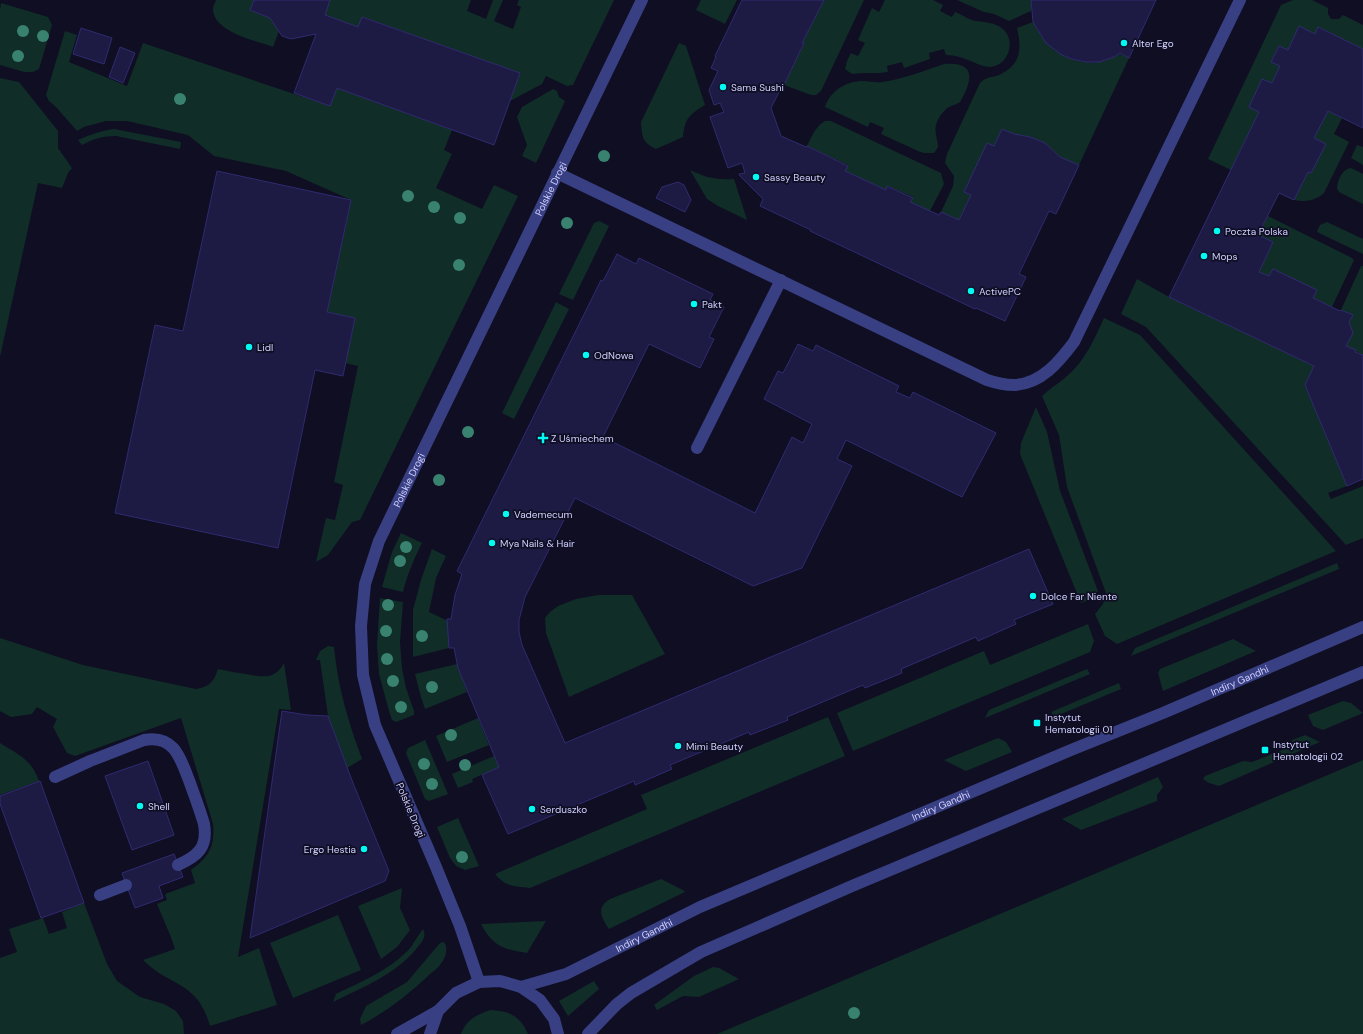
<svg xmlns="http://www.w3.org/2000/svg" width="1363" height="1034" font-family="'DM Sans',sans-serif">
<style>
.green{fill:#112d28}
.building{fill:#1d1a44;stroke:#302b70}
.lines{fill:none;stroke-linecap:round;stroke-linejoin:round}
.minor{stroke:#383f82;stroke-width:12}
.tree{fill:#38826f}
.poi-dot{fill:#00fbf4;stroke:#0f0e23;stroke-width:1.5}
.labels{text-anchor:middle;stroke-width:3.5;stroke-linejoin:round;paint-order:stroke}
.poi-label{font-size:10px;fill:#d0d0ff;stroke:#0f0e23;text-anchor:start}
.street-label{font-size:10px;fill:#d0d0ff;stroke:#0f0e23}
</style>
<rect width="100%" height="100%" fill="#0f0e23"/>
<!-- green -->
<g class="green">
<path d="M 216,0 L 254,0 L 251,10 L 270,18 L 279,31 L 273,47 C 257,41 213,32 213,9 C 213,6 215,3 216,0 Z"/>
<path d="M 330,0 L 471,0 L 467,11 L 486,19 L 493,0 L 503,0 L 494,21 L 513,29 L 521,7 L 517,5 L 519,0 L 614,0 L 573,85 L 567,86 L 546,76 L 542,84 L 510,101 L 519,73 L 363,17 L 358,27 L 325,15 Z"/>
<path d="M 701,0 L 737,0 L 725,24 L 696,10 Z"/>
<path d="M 824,0 L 864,0 L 821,91 L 816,95 L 811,95 L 784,85 L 804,44 L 802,43 Z"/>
<path d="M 885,0 L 933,0 L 943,5 L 940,11 L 952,17 L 955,12 C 961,14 966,18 972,20 C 982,23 995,21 1004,30 C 1016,42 1008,66 990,67 C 984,67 978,64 973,62 C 964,58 955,55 946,55 L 944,49 L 929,53 L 930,59 L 904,68 L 902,62 L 887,66 L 888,72 C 876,74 865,72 852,74 L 845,69 L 847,61 L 851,53 L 858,56 L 865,43 L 858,40 L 872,8 L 879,12 Z"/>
<path d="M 957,0 L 1031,0 L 1031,11 L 1009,21 L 994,14 L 984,12 Z"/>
<path d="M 1293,0 L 1312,0 L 1328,8 L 1328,14 L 1331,19 L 1339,19 L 1343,15 L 1363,25 L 1363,49 L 1318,27 L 1315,34 L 1299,27 L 1288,50 L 1279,46 L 1271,61 L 1280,66 L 1272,83 L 1262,80 L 1250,107 L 1259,112 L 1231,170 L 1208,159 L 1281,5 Z"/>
<path d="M 1,3 L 48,17 L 52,25 L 39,69 L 33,72 L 24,72 L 0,65 L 0,10 Z"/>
<path d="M 1033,22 C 1037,29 1040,35 1045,41 C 1058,56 1079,65 1099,62 C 1106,61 1113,57 1120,54 L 1129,58 L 1079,165 L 1060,157 L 1045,143 L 1030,137 L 1014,134 L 1002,129 L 994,146 L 964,192 L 971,195 L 959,220 L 941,212 L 953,186 L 954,176 L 945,163 L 947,154 L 980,83 C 987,76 991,78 999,75 C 1021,65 1022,49 1017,28 Z"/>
<path d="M 65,31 L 77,35 L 69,62 L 127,86 L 143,43 L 330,106 L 337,88 L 452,130 L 444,150 L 452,154 L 436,188 L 482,209 L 494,185 L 518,196 L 360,520 L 352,522 L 328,555 L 316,562 L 326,518 L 335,520 L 343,485 L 334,482 L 358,366 L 345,363 L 355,318 L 327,312 L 351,200 L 286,171 L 214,156 L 188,135 L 127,121 L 106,121 L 84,127 L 77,131 L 56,107 L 49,101 L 46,95 Z"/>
<path d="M 679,43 L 686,46 L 705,105 C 689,115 685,118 683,137 L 656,149 C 642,142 642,137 641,122 Z"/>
<path d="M 944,64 C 962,63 975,67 967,88 C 965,92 963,97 960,102 C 956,105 953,105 949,107 C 944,110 939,117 937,122 C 933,131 938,138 938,147 L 934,153 L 924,153 L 918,151 L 881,134 L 884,128 L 870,122 L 868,127 L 825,107 C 830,91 846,81 863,81 C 869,81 875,83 882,82 C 903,79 924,71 944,64 Z"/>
<path d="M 0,78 L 19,82 L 58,131 L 58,148 L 72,168 L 68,173 L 62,188 L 38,183 L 0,357 Z"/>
<path d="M 553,89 L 557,91 L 559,97 L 565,101 L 536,163 L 522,156 L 527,145 L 517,117 L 522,107 Z"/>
<path d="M 1328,111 L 1342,118 L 1334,134 L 1349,142 L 1324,193 C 1315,201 1306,202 1294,200 L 1308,172 L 1311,173 L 1325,144 L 1314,138 Z"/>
<path d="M 825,121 L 831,121 L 941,173 L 944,184 L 930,211 L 910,202 L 913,197 L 888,186 L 886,190 L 845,171 L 848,165 L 807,146 C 812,136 815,127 825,121 Z"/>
<path d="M 114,129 L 181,142 L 180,149 L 116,136 C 103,136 93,139 82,145 L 78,140 C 91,134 101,131 114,129 Z"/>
<path d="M 1357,145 L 1363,147 L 1363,165 L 1351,158 Z"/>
<path d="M 1351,168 L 1363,174 L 1363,204 L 1339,192 L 1337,189 C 1337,181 1342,169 1351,168 Z"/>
<path d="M 690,170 C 707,178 716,180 734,179 L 747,220 L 718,206 L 707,199 Z"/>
<path d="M 1268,216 L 1352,258 L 1354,260 L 1332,307 L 1313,298 L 1273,269 L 1269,276 L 1259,272 L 1273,242 L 1258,235 Z"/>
<path d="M 599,221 L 609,226 L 573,300 L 559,294 L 594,223 Z"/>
<path d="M 1327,222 L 1363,239 L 1363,254 L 1319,233 L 1317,231 L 1320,225 Z"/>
<path d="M 1361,266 L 1363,266 L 1363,355 L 1346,346 L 1352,333 L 1349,322 L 1352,315 L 1341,310 Z"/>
<path d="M 1137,279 L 1169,297 L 1314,366 L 1305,385 L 1347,486 L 1328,493 L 1331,499 L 1363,486 L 1363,538 L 1346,545 L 1146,327 L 1121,314 Z"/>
<path d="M 556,302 L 569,309 L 514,419 L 502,413 Z"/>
<path d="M 1104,318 L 1140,335 L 1336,551 L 1117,644 L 1105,636 L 1095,614 L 1103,604 L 1106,593 L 1067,487 L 1059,435 L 1042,396 C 1049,389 1058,384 1066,377 C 1085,361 1094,340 1104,318 Z"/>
<path d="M 1036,407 L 1047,432 L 1060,491 L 1098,591 L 1092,599 L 1081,603 L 1020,454 L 1021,443 Z"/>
<path d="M 401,533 L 422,543 C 414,559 407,575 403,592 L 382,587 L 392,552 Z"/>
<path d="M 432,549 L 446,556 L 436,578 L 429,612 L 448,621 L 449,648 L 413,657 L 413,610 L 421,580 Z"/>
<path d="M 1337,563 L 1339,569 L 1131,656 L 1135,648 Z"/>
<path d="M 598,595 L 632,595 L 665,654 L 569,697 L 546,633 L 545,618 L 550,612 L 558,606 L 576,599 Z"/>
<path d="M 380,598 L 403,602 L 400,642 L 402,668 L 406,688 L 414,711 L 414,715 L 396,722 L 392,720 L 389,711 L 379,674 L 377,645 Z"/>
<path d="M 1088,624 L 1094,641 L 1090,652 L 853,751 L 837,713 L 984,651 L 990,665 Z"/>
<path d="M 0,638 L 83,665 L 196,689 C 210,687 214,681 218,669 C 228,671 237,673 246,674 C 263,677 275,680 284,663 L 291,710 L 279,709 L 238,957 L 259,948 L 277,1005 L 210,1026 C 197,980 171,988 143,960 L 175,949 C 170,933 163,919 157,904 L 167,900 L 165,894 L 195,883 L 191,870 C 209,857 215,846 213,824 L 181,718 L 75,756 L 67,753 L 53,727 L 57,719 L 37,707 L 32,714 L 11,717 L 0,711 Z"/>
<path d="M 1233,639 L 1256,651 L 1163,691 L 1158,673 L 1160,669 Z"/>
<path d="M 328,646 L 334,647 C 338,688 348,721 362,759 L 347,768 L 328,716 L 320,660 L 316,660 L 320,651 Z"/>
<path d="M 457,664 L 467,692 L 425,709 L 421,697 L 415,674 Z"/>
<path d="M 1087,669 L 1090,674 L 985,718 L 989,710 Z"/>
<path d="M 1119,683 L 1121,689 L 1054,717 L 1051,712 Z"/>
<path d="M 1343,701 L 1351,703 L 1363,713 L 1323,730 L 1313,726 L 1308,715 Z"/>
<path d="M 828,717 L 845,756 L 530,888 C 513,886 506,887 495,874 L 647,809 L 641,795 Z"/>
<path d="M 478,718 L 489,745 L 447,762 L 436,736 Z"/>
<path d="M 1305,735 L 1320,742 L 1219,786 L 1209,783 L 1203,779 L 1205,776 L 1243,761 L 1252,762 L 1284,749 L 1292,740 Z"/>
<path d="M 998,738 L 1006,742 L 1012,752 L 966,771 L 944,760 Z"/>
<path d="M 425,740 L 448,794 L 429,801 L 425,799 L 406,753 L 408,748 Z"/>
<path d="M 0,743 C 18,754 32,760 39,781 L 0,795 Z"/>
<path d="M 494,756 L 499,767 L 472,779 L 473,782 L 458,788 L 452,774 Z"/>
<path d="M 1363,760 L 1363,1034 L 717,1034 Z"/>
<path d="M 1158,777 L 1163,787 L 1157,795 L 1157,801 L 1081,830 L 1062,819 Z"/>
<path d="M 458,818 L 479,866 L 465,870 L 456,866 L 450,858 L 437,827 Z"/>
<path d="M 661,879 L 683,890 L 685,892 L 609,929 C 602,918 595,908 610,899 Z"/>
<path d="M 402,888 L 400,908 L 410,930 L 397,947 L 381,959 L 358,906 Z"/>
<path d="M 84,903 L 107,964 L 117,981 L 140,997 L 164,1004 L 176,1011 L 183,1021 L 184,1034 L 0,1034 L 0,958 L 17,952 L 9,929 L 43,918 L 49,934 L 67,928 L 62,912 Z"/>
<path d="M 338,915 L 361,970 L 293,998 L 270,943 Z"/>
<path d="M 546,921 L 527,953 C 505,950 492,946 481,924 Z"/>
<path d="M 423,929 C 427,936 422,942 417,948 C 395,975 363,987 333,1002 L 336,994 C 362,981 391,970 411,947 C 415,941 419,934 423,929 Z"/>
<path d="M 444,942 C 449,949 445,959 440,965 C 437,969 432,972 429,975 C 409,994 386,1012 361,1025 L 360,1019 L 366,1006 L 407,982 L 440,943 Z"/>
<path d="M 713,967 L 719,968 L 739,979 L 699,997 L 683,996 L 657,1010 L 654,1005 L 694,976 Z"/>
<path d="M 594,981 L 599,989 L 568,1016 L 559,1001 Z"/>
<path d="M 491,1010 C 510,1011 520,1016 528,1034 L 461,1034 C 466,1020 477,1014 491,1010 Z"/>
</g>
<!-- building -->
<g class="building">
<path d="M 254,0 L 330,0 L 325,15 L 358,27 L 362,17 L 520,73 L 494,145 L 337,88 L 330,106 L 294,93 L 316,34 L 291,39 L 282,36 L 270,18 L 250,10 Z"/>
<path d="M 742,0 L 824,0 L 802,43 L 804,43 L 784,85 L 783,84 L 771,108 L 781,136 L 806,147 L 807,146 L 848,166 L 845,171 L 886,190 L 887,186 L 913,198 L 910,202 L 939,215 L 941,212 L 959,220 L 971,195 L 964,192 L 987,143 L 994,146 L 1002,129 L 1014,134 L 1030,137 L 1045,143 L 1060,157 L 1079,165 L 1056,214 L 1049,211 L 1019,274 L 1026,277 L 1005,321 L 976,308 L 975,309 L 810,231 L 811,230 L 760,206 L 763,199 L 740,176 L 739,174 L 745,173 L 742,163 L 728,168 L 710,117 L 724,112 L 720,103 L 714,105 L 709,90 L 718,71 L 711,68 L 716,57 L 715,56 Z"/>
<path d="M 1031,0 L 1156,0 L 1129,58 L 1120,53 L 1114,57 L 1099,62 L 1086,62 L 1072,59 L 1062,55 L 1046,43 L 1033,22 Z"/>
<path d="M 1299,26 L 1315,34 L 1318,27 L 1363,49 L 1363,128 L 1328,111 L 1314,138 L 1326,144 L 1311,173 L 1308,172 L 1294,200 L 1279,193 L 1258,235 L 1273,242 L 1259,272 L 1269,276 L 1273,269 L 1317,290 L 1313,298 L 1340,311 L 1341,310 L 1353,315 L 1349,322 L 1353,333 L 1346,346 L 1356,350 L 1355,352 L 1363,355 L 1363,479 L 1347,486 L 1305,385 L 1314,366 L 1169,297 L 1259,112 L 1249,107 L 1262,79 L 1272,83 L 1280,66 L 1271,62 L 1279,46 L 1288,50 Z"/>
<path d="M 81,28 L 112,38 L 104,64 L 73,54 Z"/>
<path d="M 120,47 L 135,53 L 123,83 L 109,77 Z"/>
<path d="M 217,171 L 351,200 L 327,312 L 355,318 L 343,376 L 315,370 L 278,548 L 115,513 L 155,325 L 183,331 Z"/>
<path d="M 678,182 L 684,185 L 691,200 L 685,212 L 656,198 L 662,187 Z"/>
<path d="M 617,254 L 636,264 L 639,258 L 713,294 L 710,300 L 724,307 L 709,337 L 714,339 L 700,368 L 649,344 L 603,437 L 755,513 L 792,437 L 803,443 L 812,424 L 764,399 L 778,371 L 783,373 L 798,344 L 813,351 L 816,345 L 899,386 L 896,392 L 910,398 L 913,392 L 996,433 L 962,497 L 846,440 L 837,459 L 852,466 L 802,568 L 753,586 L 575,498 L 525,597 L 519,620 L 519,632 L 522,645 L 565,743 L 1029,549 L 1053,604 L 1014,620 L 1016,624 L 978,641 L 976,637 L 901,669 L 902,673 L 865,688 L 863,685 L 787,717 L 788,720 L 750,735 L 749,732 L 670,765 L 672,769 L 635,785 L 634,781 L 508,834 L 482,775 L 499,767 L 458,668 L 454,648 L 449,648 L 447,619 L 451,619 L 455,595 L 462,574 L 457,571 L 601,280 L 603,281 Z"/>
<path d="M 282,711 L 307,715 L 328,716 L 353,783 L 389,871 L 385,881 L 250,938 Z"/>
<path d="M 148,761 L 174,835 L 132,850 L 105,776 Z"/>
<path d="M 40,781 L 84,903 L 41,918 L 0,804 L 0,796 Z"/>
<path d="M 174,854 L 183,877 L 159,886 L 163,898 L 135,908 L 122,873 Z"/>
</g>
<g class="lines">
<!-- minor -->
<g class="minor">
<path d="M 557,173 L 987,380 C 996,383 1005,385 1014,385 C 1041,384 1059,362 1074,342 L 1240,0"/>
<path d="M 697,448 L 781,280"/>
<path d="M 55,777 L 90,761 L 144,740 C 175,734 181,760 190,783 C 195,797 200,810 204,824 C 208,847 198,856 178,865"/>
<path d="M 100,895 L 126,885"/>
<path id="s1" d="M 479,982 L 460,926 L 436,867 L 375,725 L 363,675 L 361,626 L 365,584 L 379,541 L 642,0"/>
<path id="s2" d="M 521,987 L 566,974 L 700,907 L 1071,750 L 1163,713 L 1363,627"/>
<path d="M 397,1034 L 438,1011"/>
<path d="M 430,1034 L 438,1011 L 456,993 L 479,982 L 500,981 L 521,987 L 540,1000 L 554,1019 L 558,1034"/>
<path d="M 588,1034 L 617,1004 L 631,993 L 701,952 L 852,886 L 1363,672"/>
</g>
</g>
<!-- trees -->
<g class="tree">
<circle cx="23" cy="31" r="6"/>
<circle cx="43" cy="36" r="6"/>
<circle cx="18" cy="56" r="6"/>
<circle cx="180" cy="99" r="6"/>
<circle cx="604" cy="156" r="6"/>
<circle cx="408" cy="196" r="6"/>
<circle cx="434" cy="207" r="6"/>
<circle cx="460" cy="218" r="6"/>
<circle cx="567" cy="223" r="6"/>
<circle cx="459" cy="265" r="6"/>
<circle cx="468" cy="432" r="6"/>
<circle cx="439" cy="480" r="6"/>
<circle cx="406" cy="547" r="6"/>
<circle cx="400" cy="561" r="6"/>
<circle cx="388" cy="605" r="6"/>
<circle cx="386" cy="631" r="6"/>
<circle cx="422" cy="636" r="6"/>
<circle cx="387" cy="659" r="6"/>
<circle cx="393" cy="681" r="6"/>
<circle cx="432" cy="687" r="6"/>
<circle cx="401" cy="707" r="6"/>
<circle cx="451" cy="735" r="6"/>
<circle cx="424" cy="764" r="6"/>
<circle cx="465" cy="765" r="6"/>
<circle cx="432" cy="784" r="6"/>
<circle cx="462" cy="857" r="6"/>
<circle cx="854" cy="1013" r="6"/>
</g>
<!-- markers -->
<g class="poi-dot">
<circle cx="1124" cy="43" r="4"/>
<circle cx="723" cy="87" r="4"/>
<circle cx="756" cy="177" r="4"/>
<circle cx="1217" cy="231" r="4"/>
<circle cx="1204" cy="256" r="4"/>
<circle cx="971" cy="291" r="4"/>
<circle cx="694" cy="304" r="4"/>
<circle cx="249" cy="347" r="4"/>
<circle cx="586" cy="355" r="4"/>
<path d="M541 432h4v4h4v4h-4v4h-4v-4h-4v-4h4z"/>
<circle cx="506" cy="514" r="4"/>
<circle cx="492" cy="543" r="4"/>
<circle cx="1033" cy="596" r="4"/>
<rect x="1033" y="719" width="8" height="8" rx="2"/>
<circle cx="678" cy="746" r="4"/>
<rect x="1261" y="746" width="8" height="8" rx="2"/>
<circle cx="140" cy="806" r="4"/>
<circle cx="532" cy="809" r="4"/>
<circle cx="364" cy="849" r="4"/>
</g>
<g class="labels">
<!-- poi labels -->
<g class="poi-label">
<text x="1132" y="47">Alter Ego</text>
<text x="731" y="91">Sama Sushi</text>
<text x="764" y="181">Sassy Beauty</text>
<text x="1225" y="235">Poczta Polska</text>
<text x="1212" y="260">Mops</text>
<text x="979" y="295">ActivePC</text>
<text x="702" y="308">Pakt</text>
<text x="257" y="351">Lidl</text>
<text x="594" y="359">OdNowa</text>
<text x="551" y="442">Z Uśmiechem</text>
<text x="514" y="518">Vademecum</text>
<text x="500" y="547">Mya Nails &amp; Hair</text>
<text x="1041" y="600">Dolce Far Niente</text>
<text x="1045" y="721">Instytut<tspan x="1045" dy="12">Hematologii 01</tspan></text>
<text x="1273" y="748">Instytut<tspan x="1273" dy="12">Hematologii 02</tspan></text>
<text x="686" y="750">Mimi Beauty</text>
<text x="148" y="810">Shell</text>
<text x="540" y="813">Serduszko</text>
<text x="356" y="853" text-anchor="end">Ergo Hestia</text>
</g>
<!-- street labels -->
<g class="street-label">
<text dy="4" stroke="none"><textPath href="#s1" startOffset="857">Polskie Drogi</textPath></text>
<text dy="4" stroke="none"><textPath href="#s1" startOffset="533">Polskie Drogi</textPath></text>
<text dy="4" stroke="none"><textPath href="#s2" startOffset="782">Indiry Gandhi</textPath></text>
<text dy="4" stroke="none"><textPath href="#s2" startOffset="458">Indiry Gandhi</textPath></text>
<text transform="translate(411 810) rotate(67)" y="4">Polskie Drogi</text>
<text dy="4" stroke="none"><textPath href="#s2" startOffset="134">Indiry Gandhi</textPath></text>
</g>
</g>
</svg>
